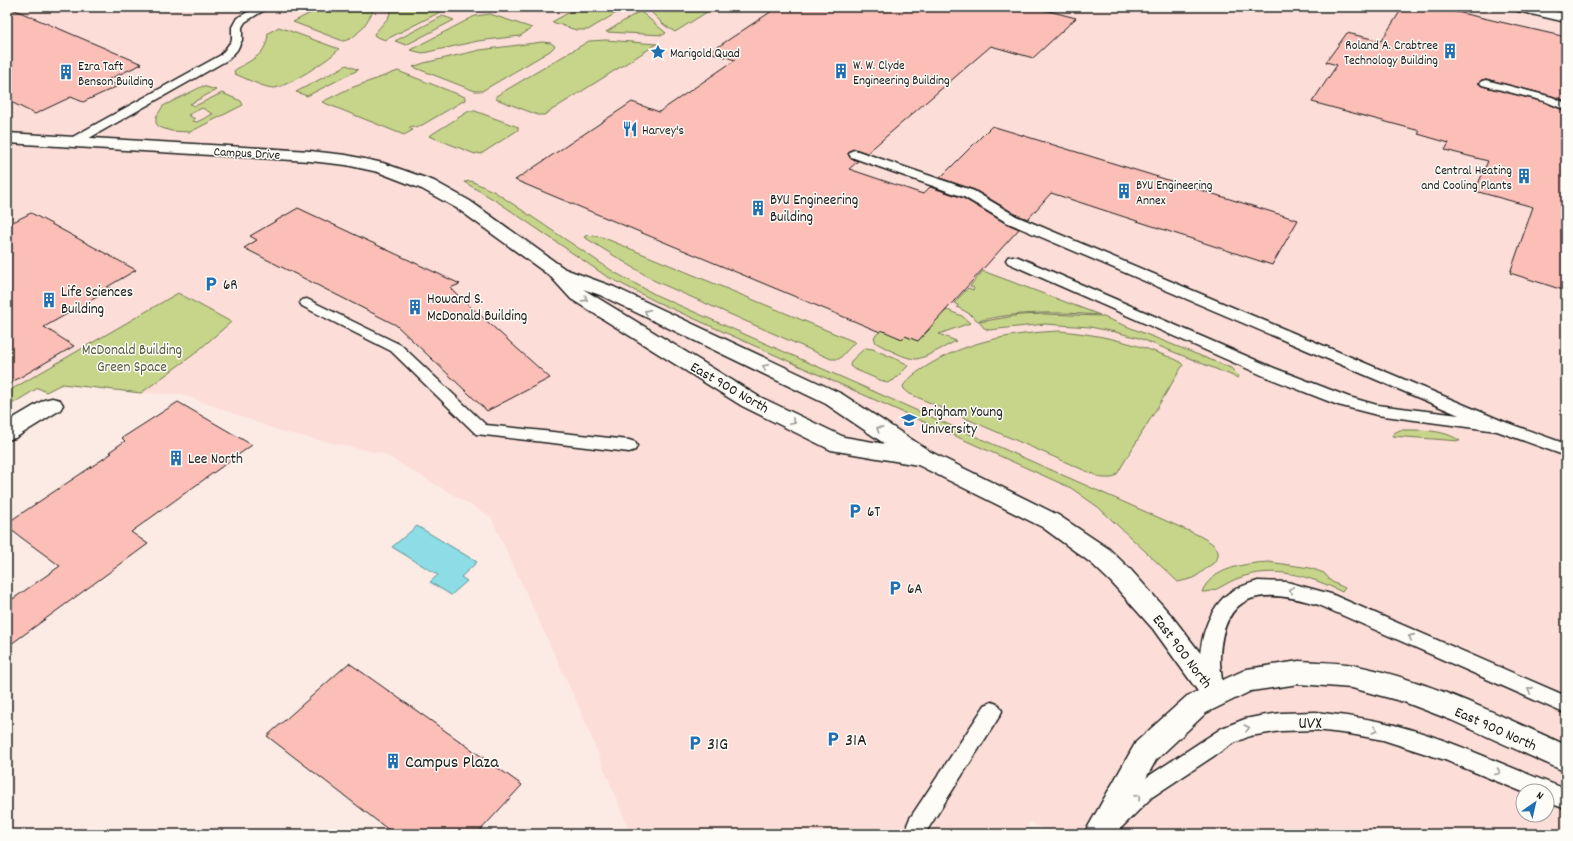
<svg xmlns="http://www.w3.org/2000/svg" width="1573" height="841" font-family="Dekko,sans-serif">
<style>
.built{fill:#fcddd7;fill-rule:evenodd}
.green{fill:#c6d58a;stroke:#717853;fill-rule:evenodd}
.water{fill:#8cdde5;stroke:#5f9095}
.building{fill:#fbbfb8;stroke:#1c1c1c}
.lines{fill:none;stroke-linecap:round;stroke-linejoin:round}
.lane-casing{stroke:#1c1c1c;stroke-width:3}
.street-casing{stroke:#1c1c1c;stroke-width:3}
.secondary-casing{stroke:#1c1c1c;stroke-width:3}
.lane{fill:#fdfcf7;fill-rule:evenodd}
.street{fill:#fdfcf7;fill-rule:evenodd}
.secondary{fill:#fdfcf7;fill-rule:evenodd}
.oneway{stroke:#989794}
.labels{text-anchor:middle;stroke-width:3;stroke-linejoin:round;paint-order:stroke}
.far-poi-label{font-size:13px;fill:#1c1c1c;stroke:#fdfcf7;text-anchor:start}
.far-street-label{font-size:13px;fill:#1c1c1c;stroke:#fdfcf7}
.poi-label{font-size:15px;fill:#1c1c1c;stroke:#fdfcf7;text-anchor:start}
.park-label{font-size:15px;fill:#585d42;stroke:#fdfcf7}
.street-label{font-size:15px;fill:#1c1c1c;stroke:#fdfcf7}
.near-street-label{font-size:18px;fill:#1c1c1c;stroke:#fdfcf7}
.near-poi-label{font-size:18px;fill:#1c1c1c;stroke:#fdfcf7;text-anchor:start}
</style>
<rect width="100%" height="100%" fill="#fceae4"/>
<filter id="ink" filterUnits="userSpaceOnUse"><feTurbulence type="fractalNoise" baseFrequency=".025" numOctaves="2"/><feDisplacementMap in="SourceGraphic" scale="8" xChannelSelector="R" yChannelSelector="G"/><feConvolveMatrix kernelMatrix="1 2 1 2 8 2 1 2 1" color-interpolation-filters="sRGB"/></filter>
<g filter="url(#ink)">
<!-- built -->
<path class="built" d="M 7,7 L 1566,7 L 1566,834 L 1051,834 L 1030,821 L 1022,834 L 631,834 L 580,709 L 491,517 L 384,454 L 283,432 L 181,394 L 141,393 L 65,385 L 36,390 L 7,408 ZM 1523,791 L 1547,791 L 1547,815 L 1523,815 Z"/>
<!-- green -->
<g class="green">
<path d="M 322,7 L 375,7 C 369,19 358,39 343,41 L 293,22 Z"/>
<path d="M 393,7 L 450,7 L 385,40 L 375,36 L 374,34 L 388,18 Z"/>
<path d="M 579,7 L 626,7 L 588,30 L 576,30 L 552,22 Z"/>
<path d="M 646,7 L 715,7 L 675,32 L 664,25 Z"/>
<path d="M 640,11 L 666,33 L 663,35 L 606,32 Z"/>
<path d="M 490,14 L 532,28 L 520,36 L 478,41 L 423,53 L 410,50 L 475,16 Z"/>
<path d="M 443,16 L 454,20 L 406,45 L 395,41 Z"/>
<path d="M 279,27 L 339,49 C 332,58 284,89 273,88 C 262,87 245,78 235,74 L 234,71 C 237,68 241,67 245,64 C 259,56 267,50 268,33 Z"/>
<path d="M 606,40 L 657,44 L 544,115 L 538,115 L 496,99 L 496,96 L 589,41 Z"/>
<path d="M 542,42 L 551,43 L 555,46 L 550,51 L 482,91 L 475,91 L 413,67 L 424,63 L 480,50 Z"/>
<path d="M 347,65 L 358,70 L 307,96 L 296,92 Z"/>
<path d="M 398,71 L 465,97 L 465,100 L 417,128 L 412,126 L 409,128 L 413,130 L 404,135 L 322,102 L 348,89 Z"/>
<path d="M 203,86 L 216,90 L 190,104 L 195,106 L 222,93 L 241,101 L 243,105 L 190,132 L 171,131 L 159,127 L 156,123 L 156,117 L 163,106 ZM 202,108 L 213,114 L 197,122 L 192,121 L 195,119 L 188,115 Z"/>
<path d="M 469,111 L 475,111 L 518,127 L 518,130 L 481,154 L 477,153 L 475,154 L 429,136 Z"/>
<path d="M 471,181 L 495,192 L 614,272 L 656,295 L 1198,535 C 1208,541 1224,547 1216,561 L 1194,578 L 1178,582 L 1098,507 L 1071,488 L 657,302 L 606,276 L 498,202 L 464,182 Z"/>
<path d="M 587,235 L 602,237 L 855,342 L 839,359 L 831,359 L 655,281 L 584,237 Z"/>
<path d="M 983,271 L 1100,315 C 1060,312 1018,311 978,321 L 970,314 L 957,307 L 958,305 L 954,303 L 968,288 L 973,290 L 974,288 L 970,286 Z"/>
<path d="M 178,293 L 231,322 L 193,355 L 141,393 L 62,384 L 46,392 L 38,388 L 7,407 L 7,392 Z"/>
<path d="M 947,310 L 962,316 L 970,323 L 939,334 L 956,341 C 948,345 923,359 916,359 C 905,359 886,348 876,343 L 874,337 L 884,328 L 894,335 L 902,339 L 905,336 L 918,341 L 930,329 L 906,318 L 942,314 Z"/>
<path d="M 1045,314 L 1101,316 L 1231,368 L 1239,376 L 1238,378 L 1139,338 L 1115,332 L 1090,327 L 1045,324 L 989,330 L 984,328 L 979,322 L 1020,315 Z"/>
<path d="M 1060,331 C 1095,334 1128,341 1161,354 C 1169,357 1178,359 1183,365 L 1117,474 L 1112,478 L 1102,478 L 910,394 L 904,389 L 903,386 C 910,376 922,369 932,363 C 972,340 1015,333 1060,331 Z"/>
<path d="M 865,348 L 873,349 L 905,363 L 908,366 L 894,380 L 887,383 L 854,369 L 850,366 L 851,361 Z"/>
<path d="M 1400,430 C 1419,430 1444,429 1460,441 L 1392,436 L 1394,433 Z"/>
<path d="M 1269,562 L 1310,568 L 1324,573 L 1332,582 L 1345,588 L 1342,592 C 1311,576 1273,565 1239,578 C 1226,582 1216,593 1202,592 C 1211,568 1247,563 1269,562 Z"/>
</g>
<!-- water -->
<path class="water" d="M 417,526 L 477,562 L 461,577 L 467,581 L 451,595 L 430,582 L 438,575 L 392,547 Z"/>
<!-- building -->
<g class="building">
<path d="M 7,7 L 8,7 L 142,64 L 107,80 L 118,86 L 83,102 L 71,97 L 35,114 L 7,100 Z"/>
<path d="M 778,7 L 1033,7 L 1076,18 L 1033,58 L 991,46 L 867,153 L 855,149 L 851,150 L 848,153 L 850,158 L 858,161 L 849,169 L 923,194 L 930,187 L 963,198 L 1005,223 L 1019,229 L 918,341 L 905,336 L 902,339 L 881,330 L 880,332 L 515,180 L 632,102 L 659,112 L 735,60 L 710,52 Z"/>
<path d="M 1403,7 L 1435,7 L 1566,37 L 1566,101 L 1552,96 L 1486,79 L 1482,80 L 1478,83 L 1482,86 L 1544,102 L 1566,111 L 1566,291 L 1510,273 L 1533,207 L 1475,191 L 1488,161 L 1445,150 L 1449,143 L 1418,134 L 1420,131 L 1312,102 L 1337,65 L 1326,62 L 1347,33 L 1381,41 Z"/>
<path d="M 992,126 L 1298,220 L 1272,265 L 1051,193 L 1028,219 L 1017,215 L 975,190 L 940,178 Z"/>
<path d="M 298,208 L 460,284 L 450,288 L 550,378 L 487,411 L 396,325 L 244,248 L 257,240 L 250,236 Z"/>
<path d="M 31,213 L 136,270 L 107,287 L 111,289 L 44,327 L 74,346 L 7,385 L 7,225 Z"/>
<path d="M 178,402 L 252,445 L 131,532 L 148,544 L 7,647 L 7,603 L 60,566 L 7,527 L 7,523 L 112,453 L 109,452 L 125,441 L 122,438 Z"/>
<path d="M 349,663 L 522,785 L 477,834 L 394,834 L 267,736 Z"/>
</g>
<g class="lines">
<!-- lane casing -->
<g class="lane-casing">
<g id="lane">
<path d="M 257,7 L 269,7 L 245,22 L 242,27 L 242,40 L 237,50 L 229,59 L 77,145 L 69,145 L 67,142 L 69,139 L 221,55 L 232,40 L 232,27 L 237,18 Z"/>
<path d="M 1486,80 L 1552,97 L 1566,103 L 1566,110 L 1544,101 L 1482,85 L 1480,83 L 1482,81 Z"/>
<path d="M 855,150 L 974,191 L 1016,216 L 1505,422 L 1566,444 L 1566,456 L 1497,431 L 1377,415 L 1338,405 L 1264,376 L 1008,263 L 1006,260 L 1008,257 L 1013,256 L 1018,257 L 1274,368 L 1349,397 L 1377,405 L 1459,415 L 1006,222 L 964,197 L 851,157 L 849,154 L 851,151 Z"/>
<path d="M 307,299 L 401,345 L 486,425 L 629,440 L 635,442 L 637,446 L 635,450 L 629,452 L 476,434 L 391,351 L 302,306 L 300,303 L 302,300 Z"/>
<path d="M 1258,581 L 1287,582 L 1331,594 L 1566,696 L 1566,714 L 1319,605 C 1265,588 1223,589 1220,657 C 1219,669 1225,682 1220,693 L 1213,695 L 1206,693 C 1192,664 1203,612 1229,593 C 1238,587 1248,584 1258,581 Z"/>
<path d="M 992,702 L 999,705 L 1002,711 L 999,717 L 926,832 L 921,834 L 910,832 L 907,825 L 910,818 L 985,705 Z"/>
<path d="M 1316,712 C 1338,715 1360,717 1382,722 C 1446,736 1505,767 1566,789 L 1566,809 L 1547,802 L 1547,791 L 1523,792 L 1445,760 L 1383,740 L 1350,734 L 1316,730 L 1281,731 L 1250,736 L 1232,744 L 1152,797 L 1115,834 L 1089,834 L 1092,827 L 1138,783 L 1222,728 L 1245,719 L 1260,716 L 1281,713 Z"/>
</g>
</g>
<!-- street casing -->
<g class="street-casing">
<g id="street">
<path d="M 1512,7 L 1537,7 L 1566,14 L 1566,22 L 1514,10 Z"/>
<path d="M 7,133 L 310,151 L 346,155 L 383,163 L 434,181 L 470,201 L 565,269 L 614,287 L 842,394 L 931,452 L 1058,515 L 1109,549 L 1130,569 L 1171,615 L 1225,685 L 1229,693 L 1225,701 L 1215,705 L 1205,701 L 1153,629 L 1112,583 L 1091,563 L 1042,527 L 918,465 L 831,450 L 742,406 L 571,299 L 550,276 L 458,209 L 422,189 L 378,172 L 346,165 L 310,161 L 7,143 ZM 583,289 L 600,295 L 826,404 L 885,444 L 844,437 L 758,396 Z"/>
<path d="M 52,398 L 60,400 L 63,405 L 60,410 L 15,438 L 7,440 L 7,422 L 44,400 Z"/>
</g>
</g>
<!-- secondary casing -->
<g class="secondary-casing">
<path id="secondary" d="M 1299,661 C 1317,662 1336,662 1353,665 C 1428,680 1497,714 1566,745 L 1566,772 L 1451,720 L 1404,702 L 1352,688 L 1299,684 L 1251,691 L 1206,713 L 1156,760 L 1115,834 L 1084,834 L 1136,742 L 1187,696 L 1247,669 Z"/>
</g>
<!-- lane -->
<use href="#lane" class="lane"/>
<!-- street -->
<use href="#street" class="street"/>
<!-- secondary -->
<use href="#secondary" class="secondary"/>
</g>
<!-- one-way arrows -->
<defs><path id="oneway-chevron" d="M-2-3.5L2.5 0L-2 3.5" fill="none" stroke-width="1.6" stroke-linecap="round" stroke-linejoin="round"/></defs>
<g class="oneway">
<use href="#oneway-chevron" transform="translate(585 299) rotate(32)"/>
<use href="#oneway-chevron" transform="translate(647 312) rotate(-153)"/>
<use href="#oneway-chevron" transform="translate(765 367) rotate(-155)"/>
<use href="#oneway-chevron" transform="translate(793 422) rotate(25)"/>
<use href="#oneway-chevron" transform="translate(879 429) rotate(-147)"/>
<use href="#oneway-chevron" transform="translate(1291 590) rotate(-171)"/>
<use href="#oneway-chevron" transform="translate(1411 637) rotate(-156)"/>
<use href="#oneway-chevron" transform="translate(1530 690) rotate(-156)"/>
<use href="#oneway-chevron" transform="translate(1247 728) rotate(-14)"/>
<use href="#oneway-chevron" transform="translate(1375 730) rotate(14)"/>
<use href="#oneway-chevron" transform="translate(1498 772) rotate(22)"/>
<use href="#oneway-chevron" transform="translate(1138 797) rotate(-44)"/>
</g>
</g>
<!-- icons -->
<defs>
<g id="building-bare" transform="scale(1.2)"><path d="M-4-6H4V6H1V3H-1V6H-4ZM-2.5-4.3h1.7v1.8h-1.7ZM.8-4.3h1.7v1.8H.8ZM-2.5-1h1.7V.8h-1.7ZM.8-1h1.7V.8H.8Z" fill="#1f6fb2" stroke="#fdfcf7" stroke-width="2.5" paint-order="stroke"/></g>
<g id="sight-bare" transform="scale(1.2)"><path d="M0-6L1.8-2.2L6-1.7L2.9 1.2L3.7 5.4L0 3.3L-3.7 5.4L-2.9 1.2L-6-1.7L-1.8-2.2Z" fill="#1f6fb2" stroke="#fdfcf7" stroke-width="2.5" paint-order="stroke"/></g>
<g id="restaurant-bare" transform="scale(1.2)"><path d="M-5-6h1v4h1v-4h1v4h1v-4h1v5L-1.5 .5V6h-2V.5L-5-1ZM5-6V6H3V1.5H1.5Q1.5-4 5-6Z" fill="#1f6fb2" stroke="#fdfcf7" stroke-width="2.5" paint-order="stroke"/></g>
<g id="parking-bare" transform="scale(1.2)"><path d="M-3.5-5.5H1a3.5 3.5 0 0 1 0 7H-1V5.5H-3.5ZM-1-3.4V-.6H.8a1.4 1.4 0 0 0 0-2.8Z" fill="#1f6fb2" stroke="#fdfcf7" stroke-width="2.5" paint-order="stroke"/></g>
<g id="university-bare" transform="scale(1.2)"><path d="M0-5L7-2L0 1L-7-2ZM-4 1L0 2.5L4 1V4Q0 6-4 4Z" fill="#1f6fb2" stroke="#fdfcf7" stroke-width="2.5" paint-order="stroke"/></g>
</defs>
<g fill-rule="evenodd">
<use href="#building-bare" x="1450" y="51"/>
<use href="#sight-bare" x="658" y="52"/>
<use href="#building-bare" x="841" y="71"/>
<use href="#building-bare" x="66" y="72"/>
<use href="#restaurant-bare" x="630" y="129"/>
<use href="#building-bare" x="1524" y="176"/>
<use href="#building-bare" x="1124" y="191"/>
<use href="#building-bare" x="758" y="208"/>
<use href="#parking-bare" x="211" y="284"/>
<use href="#building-bare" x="49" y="300"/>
<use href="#building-bare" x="415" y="307"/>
<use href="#university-bare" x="909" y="420"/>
<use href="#building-bare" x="176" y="458"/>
<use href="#parking-bare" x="855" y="511"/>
<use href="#parking-bare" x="895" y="588"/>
<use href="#parking-bare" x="833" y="739"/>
<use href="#parking-bare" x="695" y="743"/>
<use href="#building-bare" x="393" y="761"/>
</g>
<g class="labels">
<!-- far-poi labels -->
<g class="far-poi-label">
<text x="1438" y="49" text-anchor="end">Roland A. Crabtree<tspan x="1438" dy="15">Technology Building</tspan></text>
<text x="670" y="57">Marigold Quad</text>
<text x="853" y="69">W. W. Clyde<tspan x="853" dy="15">Engineering Building</tspan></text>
<text x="78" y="70">Ezra Taft<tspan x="78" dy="15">Benson Building</tspan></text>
<text x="642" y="134">Harvey's</text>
<text x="1512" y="174" text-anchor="end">Central Heating<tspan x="1512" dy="15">and Cooling Plants</tspan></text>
<text x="1136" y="189">BYU Engineering<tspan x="1136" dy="15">Annex</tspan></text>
</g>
<!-- far-street labels -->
<g class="far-street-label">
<text transform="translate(247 152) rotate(3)" y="5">Campus Drive</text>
</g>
<!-- poi labels -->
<g class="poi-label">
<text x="770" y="204">BYU Engineering<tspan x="770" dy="17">Building</tspan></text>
<text x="223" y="289">6R</text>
<text x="61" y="296">Life Sciences<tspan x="61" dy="17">Building</tspan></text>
<text x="427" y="303">Howard S.<tspan x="427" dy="17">McDonald Building</tspan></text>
<text x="921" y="416">Brigham Young<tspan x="921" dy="17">University</tspan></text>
<text x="188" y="463">Lee North</text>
<text x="867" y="516">6T</text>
<text x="907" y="593">6A</text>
</g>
<!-- park labels -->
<g class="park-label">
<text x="132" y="354">McDonald Building<tspan x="132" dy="17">Green Space</tspan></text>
</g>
<!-- street labels -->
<g class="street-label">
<text transform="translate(730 387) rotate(30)" y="5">East 900 North</text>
<text transform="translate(1183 651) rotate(53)" y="5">East 900 North</text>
<text transform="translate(1496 728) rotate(24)" y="5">East 900 North</text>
</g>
<!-- near-street labels -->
<g class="near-street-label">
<text x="1310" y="728">UVX</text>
</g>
<!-- near-poi labels -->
<g class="near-poi-label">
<text x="845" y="745">31A</text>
<text x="707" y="749">31G</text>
<text x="405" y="767">Campus Plaza</text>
</g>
</g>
<!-- margin -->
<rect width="1573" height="841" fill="none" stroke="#fdfcf7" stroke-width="24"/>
<rect x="12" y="12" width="1549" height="817" fill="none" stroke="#1c1c1c" stroke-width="1.5" filter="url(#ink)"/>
<!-- north arrow -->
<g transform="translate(1535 803) rotate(34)"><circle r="19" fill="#fdfcf7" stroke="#a3a29f"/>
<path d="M0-3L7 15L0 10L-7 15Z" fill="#1f6fb2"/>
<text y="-6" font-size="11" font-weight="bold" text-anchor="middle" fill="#1c1c1c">N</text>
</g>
</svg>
